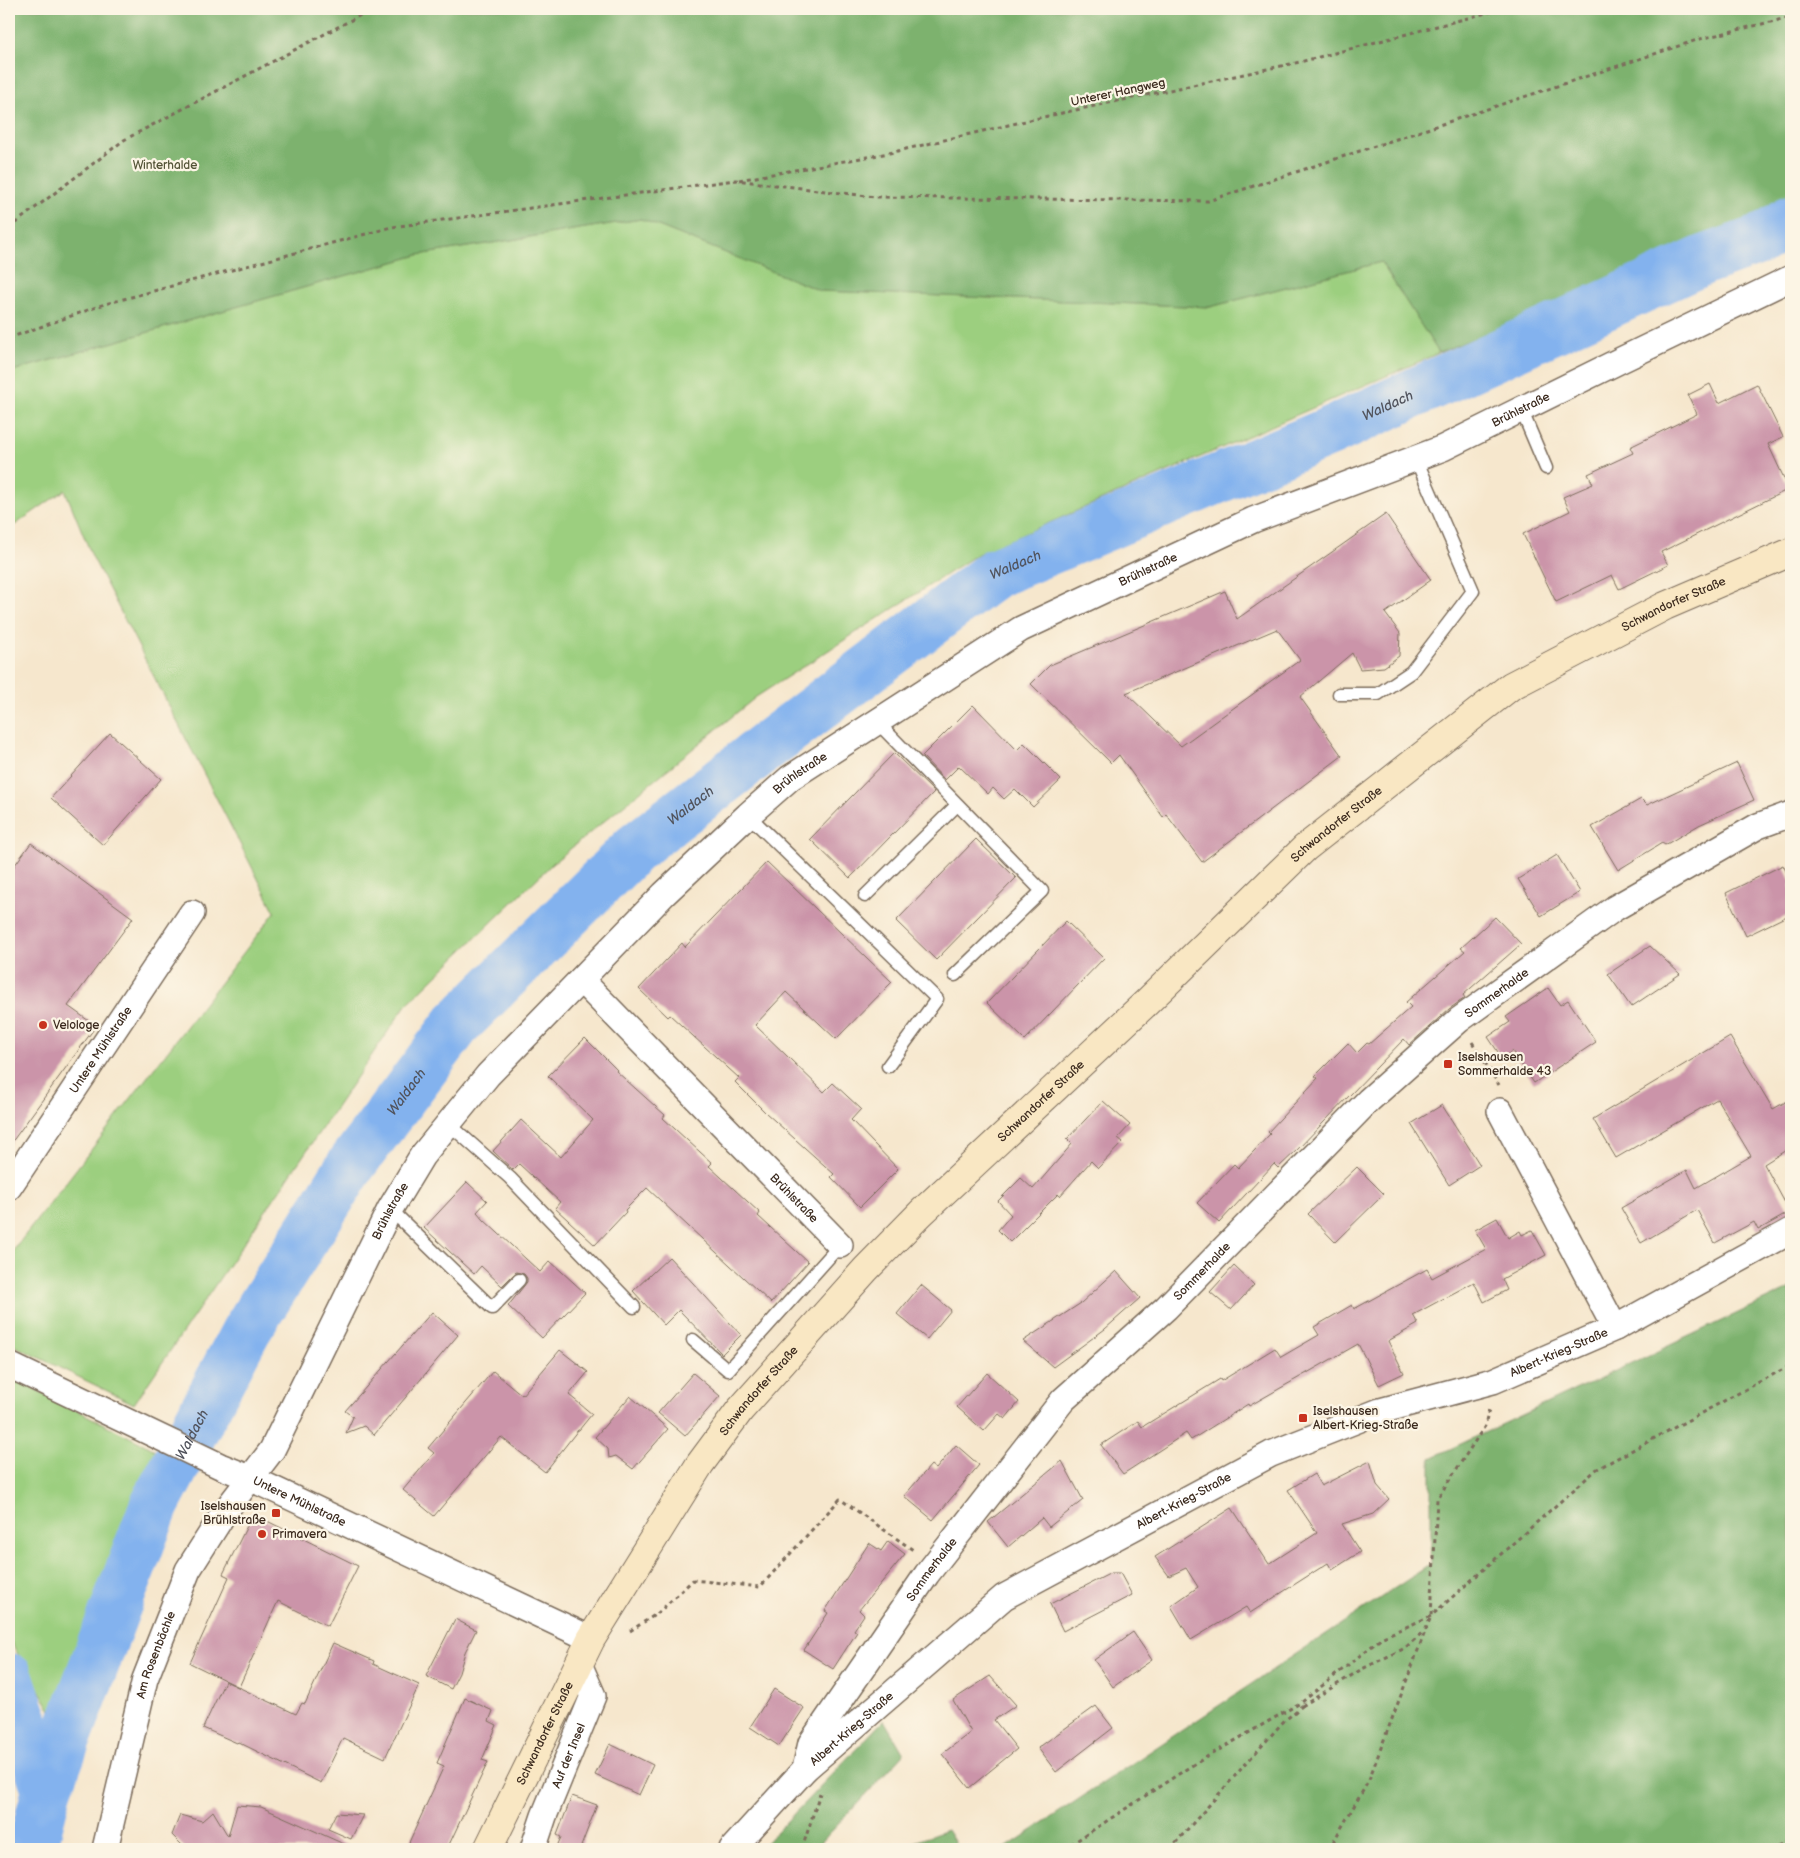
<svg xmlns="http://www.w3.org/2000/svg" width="1800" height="1858" font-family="'Balsamiq Sans',sans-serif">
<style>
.green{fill:#9ccf7f;stroke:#6c7c4e}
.forest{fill:#7db26e;stroke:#5c6e46}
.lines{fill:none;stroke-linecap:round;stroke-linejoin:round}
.river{stroke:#83b2ee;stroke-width:50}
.building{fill:#cb94a9;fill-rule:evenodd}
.lane-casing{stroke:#7c6c5b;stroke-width:15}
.street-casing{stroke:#7c6c5b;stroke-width:28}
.secondary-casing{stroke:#7c6c5b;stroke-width:30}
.path{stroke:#7c6c5b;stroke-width:3;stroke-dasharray:4 4;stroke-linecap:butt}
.lane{stroke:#fff;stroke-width:12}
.street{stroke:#fff;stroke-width:25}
.secondary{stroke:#f9e7c3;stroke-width:28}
.poi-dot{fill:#c8321e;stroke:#fcf5e5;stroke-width:2}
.labels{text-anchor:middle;stroke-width:4.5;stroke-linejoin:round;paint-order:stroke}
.street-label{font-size:12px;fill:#3b2a1e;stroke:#fcf5e5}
.park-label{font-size:12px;fill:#535336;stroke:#fcf5e5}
.poi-label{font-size:12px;fill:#3b2a1e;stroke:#fcf5e5;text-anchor:start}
.water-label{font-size:14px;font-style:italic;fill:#51535c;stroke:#fcf5e5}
</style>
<rect width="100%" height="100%" fill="#fcf5e5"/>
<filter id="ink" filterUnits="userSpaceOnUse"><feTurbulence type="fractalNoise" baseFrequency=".02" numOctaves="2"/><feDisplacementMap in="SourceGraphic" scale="10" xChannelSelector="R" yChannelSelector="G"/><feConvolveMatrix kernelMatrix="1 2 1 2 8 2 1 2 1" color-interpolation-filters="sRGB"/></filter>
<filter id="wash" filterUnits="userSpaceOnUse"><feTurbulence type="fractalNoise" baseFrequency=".0096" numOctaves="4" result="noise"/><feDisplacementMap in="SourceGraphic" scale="20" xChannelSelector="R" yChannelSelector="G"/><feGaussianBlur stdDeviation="1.12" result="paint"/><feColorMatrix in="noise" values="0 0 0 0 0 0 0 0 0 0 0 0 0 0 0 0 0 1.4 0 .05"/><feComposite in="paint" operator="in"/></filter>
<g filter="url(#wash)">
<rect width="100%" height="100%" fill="#f6e7cd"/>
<!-- green -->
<g class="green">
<path d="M 641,219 L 821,291 L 1210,307 L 1381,262 L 1439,353 L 978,554 L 756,697 L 553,863 L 406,1005 L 134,1404 L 9,1343 L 9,1256 L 275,912 L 92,556 L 65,490 L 9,529 L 9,372 L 418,255 Z"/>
<path d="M 9,1376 L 163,1454 L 65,1734 L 9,1639 Z"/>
</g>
<!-- forest -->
<g class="forest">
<path d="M 9,9 L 1791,9 L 1791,201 L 1757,221 L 1439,353 L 1381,262 L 1210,307 L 821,291 L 641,219 L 418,255 L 9,372 Z"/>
<path d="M 1791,1288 L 1791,1849 L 1004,1849 L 1431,1564 L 1431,1458 Z"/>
<path d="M 884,1720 L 904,1754 L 815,1849 L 760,1849 Z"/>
<path d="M 947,1830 L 959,1849 L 898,1849 L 901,1847 Z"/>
</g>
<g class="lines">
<!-- river -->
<g class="river">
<path d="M 9,1678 L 47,1790"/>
<path id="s1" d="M 32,1849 L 47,1790 L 155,1504 L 246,1331 L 351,1165 L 457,1024 L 635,848 L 767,746 L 995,573 L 1329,432 L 1704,260 L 1762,239 L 1791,220"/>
</g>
</g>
<g id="blocks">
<!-- building -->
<g class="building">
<path d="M 1710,384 L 1719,403 L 1757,384 L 1783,437 L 1768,444 L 1789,489 L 1661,552 L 1668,565 L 1619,589 L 1612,575 L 1556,602 L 1523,534 L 1570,511 L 1563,497 L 1593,484 L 1588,474 L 1633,453 L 1630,447 L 1697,414 L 1688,395 Z"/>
<path d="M 1386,514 L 1431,580 L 1385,613 L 1400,633 L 1399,656 L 1384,667 L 1360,669 L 1352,653 L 1300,697 L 1342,756 L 1202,862 L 1166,814 L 1163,817 L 1119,755 L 1111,763 L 1031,684 L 1050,665 L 1225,591 L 1237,619 ZM 1277,629 L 1300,660 L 1181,746 L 1126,693 Z"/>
<path d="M 973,705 L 1017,750 L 1024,743 L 1061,780 L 1033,807 L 1015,789 L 1004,799 L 993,788 L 988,794 L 959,766 L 945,780 L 922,756 Z"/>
<path d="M 110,733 L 161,779 L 103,845 L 51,798 Z"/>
<path d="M 894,753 L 934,792 L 850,878 L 810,839 Z"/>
<path d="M 1737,763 L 1754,800 L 1699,825 L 1665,845 L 1662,843 L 1618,870 L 1592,827 L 1641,799 L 1647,805 Z"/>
<path d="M 976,839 L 1016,878 L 936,960 L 896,921 Z"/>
<path d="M 31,843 L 133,918 L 68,1006 L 96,1026 L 9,1146 L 9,873 Z"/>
<path d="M 1557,855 L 1580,892 L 1541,916 L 1518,879 Z"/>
<path d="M 767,862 L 892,982 L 836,1039 L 786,992 L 755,1025 L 824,1092 L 833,1083 L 861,1109 L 851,1120 L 898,1169 L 860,1207 L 831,1177 L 834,1174 L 766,1113 L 735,1082 L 739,1078 L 670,1015 L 668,1017 L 639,989 L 682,943 L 685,947 Z"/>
<path d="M 1783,865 L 1791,882 L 1791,914 L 1746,936 L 1726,893 Z"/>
<path d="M 1495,917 L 1521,944 L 1463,995 L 1465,998 L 1449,1009 L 1409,1045 L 1404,1039 L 1297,1150 L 1278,1168 L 1274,1164 L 1219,1223 L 1197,1203 L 1234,1164 L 1238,1168 L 1270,1134 L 1268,1132 L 1318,1078 L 1315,1076 L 1348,1043 L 1357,1053 L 1367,1043 L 1369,1044 L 1411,1007 L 1406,1002 L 1465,951 L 1461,948 Z"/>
<path d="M 1066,921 L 1104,958 L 1025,1040 L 987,1003 Z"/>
<path d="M 1650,946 L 1680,974 L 1631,1007 L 1608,974 Z"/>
<path d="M 1548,988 L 1560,1005 L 1568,1000 L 1596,1042 L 1534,1083 L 1512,1051 L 1502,1058 L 1488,1037 L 1510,1022 L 1506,1017 Z"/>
<path d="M 1730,1037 L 1773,1109 L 1791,1099 L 1791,1147 L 1764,1164 L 1790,1212 L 1758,1230 L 1754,1222 L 1715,1243 L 1697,1210 L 1641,1243 L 1621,1208 L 1687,1170 L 1696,1188 L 1751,1156 L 1717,1099 L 1616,1158 L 1593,1119 Z"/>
<path d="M 585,1038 L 617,1070 L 616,1071 L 665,1115 L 663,1118 L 712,1163 L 709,1166 L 760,1213 L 758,1216 L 808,1262 L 771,1303 L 647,1188 L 625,1210 L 626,1212 L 595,1245 L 555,1208 L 560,1202 L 519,1164 L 513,1170 L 493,1151 L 521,1120 L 561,1157 L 593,1120 L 548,1076 Z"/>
<path d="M 1103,1101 L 1130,1125 L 1118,1138 L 1123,1142 L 1098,1168 L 1091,1161 L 1060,1196 L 1058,1194 L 1010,1242 L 998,1230 L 1011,1215 L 998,1201 L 1021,1178 L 1033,1189 L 1072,1144 L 1067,1139 Z"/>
<path d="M 1442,1105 L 1480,1165 L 1449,1185 L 1411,1124 Z"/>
<path d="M 1357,1167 L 1384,1194 L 1335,1242 L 1308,1214 Z"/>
<path d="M 467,1182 L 487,1201 L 477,1212 L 484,1220 L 540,1272 L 550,1261 L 585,1293 L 542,1338 L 508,1306 L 527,1282 L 527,1278 L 524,1274 L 516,1272 L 502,1286 L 481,1266 L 474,1274 L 424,1228 Z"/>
<path d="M 1497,1218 L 1508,1238 L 1520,1231 L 1522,1235 L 1532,1230 L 1546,1255 L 1502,1279 L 1507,1290 L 1484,1302 L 1474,1282 L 1413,1315 L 1418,1324 L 1388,1341 L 1404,1373 L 1379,1385 L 1358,1344 L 1249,1406 L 1248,1404 L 1191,1440 L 1186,1433 L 1123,1474 L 1101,1445 L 1138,1421 L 1142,1427 L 1220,1379 L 1221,1381 L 1275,1348 L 1281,1357 L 1319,1335 L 1314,1327 L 1352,1305 L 1354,1309 L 1427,1269 L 1432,1278 L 1486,1249 L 1475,1230 Z"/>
<path d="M 669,1257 L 741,1335 L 722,1354 L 679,1310 L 664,1325 L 633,1291 Z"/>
<path d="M 1234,1266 L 1254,1285 L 1231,1310 L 1210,1292 Z"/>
<path d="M 1116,1271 L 1140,1298 L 1105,1329 L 1053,1367 L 1023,1341 L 1081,1303 Z"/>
<path d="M 921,1285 L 951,1310 L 927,1339 L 897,1314 Z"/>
<path d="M 432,1312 L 458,1335 L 374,1435 L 364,1426 L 346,1433 L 353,1417 L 345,1411 Z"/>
<path d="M 560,1350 L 588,1372 L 569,1395 L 592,1414 L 579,1430 L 578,1430 L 545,1472 L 501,1437 L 434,1516 L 403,1490 L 434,1453 L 428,1448 L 493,1371 L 522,1395 Z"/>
<path d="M 693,1373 L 720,1396 L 685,1436 L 658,1413 Z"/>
<path d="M 987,1373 L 1019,1402 L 1005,1419 L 999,1414 L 984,1431 L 957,1407 Z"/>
<path d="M 630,1396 L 668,1429 L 633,1469 L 616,1456 L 609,1458 L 608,1449 L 595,1437 Z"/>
<path d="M 956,1445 L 979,1465 L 933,1520 L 904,1496 L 931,1465 L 936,1469 Z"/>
<path d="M 1062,1461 L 1083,1500 L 1049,1527 L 1042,1518 L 1008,1547 L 988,1522 Z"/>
<path d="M 1370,1461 L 1377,1485 L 1389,1499 L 1373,1514 L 1342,1524 L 1360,1552 L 1332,1570 L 1328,1563 L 1250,1613 L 1246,1607 L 1191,1640 L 1171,1606 L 1198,1587 L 1186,1568 L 1169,1576 L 1155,1557 L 1232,1508 L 1269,1564 L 1317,1533 L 1288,1490 L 1314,1474 L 1321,1486 Z"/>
<path d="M 253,1514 L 358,1566 L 328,1626 L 278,1601 L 239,1687 L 190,1663 L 229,1577 L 223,1574 Z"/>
<path d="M 888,1541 L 905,1554 L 859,1610 L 864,1615 L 854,1630 L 857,1632 L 833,1669 L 804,1650 L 828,1613 L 825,1611 L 869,1543 L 881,1551 Z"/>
<path d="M 1111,1573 L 1120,1573 L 1132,1595 L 1063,1631 L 1050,1604 Z"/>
<path d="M 455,1619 L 476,1630 L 465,1652 L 459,1673 L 451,1689 L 426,1676 Z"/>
<path d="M 1133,1632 L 1152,1660 L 1113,1687 L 1094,1660 Z"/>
<path d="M 333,1643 L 374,1661 L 373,1664 L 419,1685 L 385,1758 L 343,1738 L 321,1783 L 238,1742 L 237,1743 L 203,1728 L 225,1681 L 296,1714 L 302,1703 L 305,1704 Z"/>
<path d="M 990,1676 L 1016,1705 L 994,1720 L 1017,1749 L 969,1788 L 942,1754 L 971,1732 L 953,1700 Z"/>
<path d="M 774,1689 L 804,1708 L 779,1746 L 750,1727 Z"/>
<path d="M 465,1698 L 493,1711 L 489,1721 L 497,1725 L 482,1760 L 488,1762 L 447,1849 L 406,1849 L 444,1766 L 437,1763 Z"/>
<path d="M 1096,1706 L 1113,1728 L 1056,1772 L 1038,1748 Z"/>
<path d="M 610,1744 L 653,1765 L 639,1795 L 595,1775 Z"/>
<path d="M 572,1796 L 597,1805 L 580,1849 L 556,1849 L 561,1837 L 557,1835 Z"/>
<path d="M 237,1805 L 261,1807 L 355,1849 L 186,1849 L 172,1835 L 180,1815 L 202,1821 L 213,1811 L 228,1836 Z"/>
<path d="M 336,1813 L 363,1815 L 351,1839 L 328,1829 Z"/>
</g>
</g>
</g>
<g filter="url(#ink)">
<use href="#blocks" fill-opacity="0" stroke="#7c6c5b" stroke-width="1"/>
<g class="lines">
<!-- lane casing -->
<g class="lane-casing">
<g id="lane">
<path d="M 1521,409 L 1546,468"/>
<path d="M 1339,694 L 1378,694 L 1411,672 L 1473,591 L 1416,459"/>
<path d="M 877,722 L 1042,891 L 955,975"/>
<path d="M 748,815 L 937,999 L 888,1066"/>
<path d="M 865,896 L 957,805"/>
<path d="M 449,1124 L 510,1178 L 634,1307"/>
<path d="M 390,1209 L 492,1308 L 519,1280"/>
<path d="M 693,1340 L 728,1370 L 840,1245"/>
</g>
</g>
<!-- street casing -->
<g class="street-casing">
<g id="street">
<path id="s2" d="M 581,980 L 840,1245"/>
<path d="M 1500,1111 L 1615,1328"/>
<path id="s3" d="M 9,1187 L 192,913"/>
<path id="s4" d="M 9,1365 L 220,1466 L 250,1478 L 591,1639"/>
<path id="s5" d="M 805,1769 L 811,1743 L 927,1574 L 1063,1400 L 1166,1308 L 1369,1100 L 1459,1020 L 1615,908 L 1758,826 L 1791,814"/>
<path id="s6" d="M 105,1849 L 145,1679 L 188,1570 L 226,1510 L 272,1450 L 390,1209 L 422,1156 L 488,1075 L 664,894 L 748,815 L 790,778 L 1021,629 L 1253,520 L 1443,448 L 1621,360 L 1791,278"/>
<path id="s7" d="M 533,1849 L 544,1816 L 593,1696 L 579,1664"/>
<path id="s8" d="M 732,1849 L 805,1769 L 1004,1597 L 1271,1454 L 1380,1411 L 1493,1381 L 1615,1328 L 1791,1231"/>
</g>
</g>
<!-- secondary casing -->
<g class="secondary-casing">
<g id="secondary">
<path id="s9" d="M 488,1849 L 591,1639 L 700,1464 L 740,1410 L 866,1269 L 921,1213 L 1147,1002 L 1305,848 L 1511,686 L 1665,606 L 1791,552"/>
</g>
</g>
<!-- path -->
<g class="path">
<path d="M 739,180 L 889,153 L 1034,119 L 1300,62 L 1502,9"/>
<path d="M 9,228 L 124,140 L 372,9"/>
<path d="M 9,338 L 105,304 L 392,227 L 735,180 L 875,197 L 1208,201 L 1700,39 L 1791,17"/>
<path d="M 1472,1042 L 1499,1085"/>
<path d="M 630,1631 L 658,1613 L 693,1580 L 760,1587 L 840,1499 L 913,1550"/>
<path d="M 9,1643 L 11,1642"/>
<path d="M 1302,1706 L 1362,1669 L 1405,1648 L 1424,1631"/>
<path d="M 802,1849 L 820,1793"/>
<path d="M 1064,1849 L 1191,1766 L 1302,1702 L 1383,1637 L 1431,1616 L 1597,1469 L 1791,1365"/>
<path d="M 1170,1849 L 1283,1722 L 1302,1706 L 1302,1702"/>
<path d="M 1329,1849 L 1368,1782 L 1431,1616 L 1437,1499 L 1485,1426 L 1489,1409"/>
<path d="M 1769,1849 L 1791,1840"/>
</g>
<!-- lane -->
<use href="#lane" class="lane"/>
<!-- street -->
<use href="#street" class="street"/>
<!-- secondary -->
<use href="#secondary" class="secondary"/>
</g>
</g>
<!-- markers -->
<g class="poi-dot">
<circle cx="43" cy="1025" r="5"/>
<rect x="1443" y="1059" width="10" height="10" rx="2.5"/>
<rect x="1298" y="1413" width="10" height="10" rx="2.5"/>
<rect x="271" y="1508" width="10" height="10" rx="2.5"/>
<circle cx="262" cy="1534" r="5"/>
</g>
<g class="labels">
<!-- street labels -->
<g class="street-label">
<text transform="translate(1118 92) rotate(-12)" y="4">Unterer Hangweg</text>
<text dy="4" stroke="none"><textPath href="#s6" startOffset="2118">Brühlstraße</textPath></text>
<text dy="4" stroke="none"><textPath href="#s6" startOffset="1712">Brühlstraße</textPath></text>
<text dy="4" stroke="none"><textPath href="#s9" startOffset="1749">Schwandorfer Straße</textPath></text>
<text dy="4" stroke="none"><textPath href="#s6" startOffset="1308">Brühlstraße</textPath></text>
<text dy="4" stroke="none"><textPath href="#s9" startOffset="1344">Schwandorfer Straße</textPath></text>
<text dy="4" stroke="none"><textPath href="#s5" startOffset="1048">Sommerhalde</textPath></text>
<text dy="4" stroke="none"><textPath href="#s3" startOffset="165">Untere Mühlstraße</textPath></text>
<text dy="4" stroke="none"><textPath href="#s9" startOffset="939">Schwandorfer Straße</textPath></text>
<text dy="4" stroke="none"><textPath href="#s2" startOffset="305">Brühlstraße</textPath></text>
<text dy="4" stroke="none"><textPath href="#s6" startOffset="705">Brühlstraße</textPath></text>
<text dy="4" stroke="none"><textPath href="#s5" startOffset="642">Sommerhalde</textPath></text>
<text dy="4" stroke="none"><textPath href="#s8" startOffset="980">Albert-Krieg-Straße</textPath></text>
<text dy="4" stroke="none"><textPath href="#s9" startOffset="534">Schwandorfer Straße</textPath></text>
<text dy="4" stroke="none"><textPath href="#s8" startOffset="575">Albert-Krieg-Straße</textPath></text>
<text dy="4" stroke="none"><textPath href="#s4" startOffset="321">Untere Mühlstraße</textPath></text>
<text dy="4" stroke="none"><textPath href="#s5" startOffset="238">Sommerhalde</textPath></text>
<text dy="4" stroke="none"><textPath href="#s6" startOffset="201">Am Rosenbächle</textPath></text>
<text dy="4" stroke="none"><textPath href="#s8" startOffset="170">Albert-Krieg-Straße</textPath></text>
<text dy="4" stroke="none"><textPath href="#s9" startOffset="129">Schwandorfer Straße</textPath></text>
<text dy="4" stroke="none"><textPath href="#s7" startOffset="100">Auf der Insel</textPath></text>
</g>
<!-- park labels -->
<g class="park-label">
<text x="165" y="169">Winterhalde</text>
</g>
<!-- poi labels -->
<g class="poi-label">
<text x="53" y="1029">Velologe</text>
<text x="1458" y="1061">Iselshausen<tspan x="1458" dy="14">Sommerhalde 43</tspan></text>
<text x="1313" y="1415">Iselshausen<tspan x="1313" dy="14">Albert-Krieg-Straße</tspan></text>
<text x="266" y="1510" text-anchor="end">Iselshausen<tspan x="266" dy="14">Brühlstraße</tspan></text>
<text x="272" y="1538">Primavera</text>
</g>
<!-- water labels -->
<g class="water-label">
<text dy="5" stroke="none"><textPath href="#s1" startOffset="2065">Waldach</textPath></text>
<text dy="5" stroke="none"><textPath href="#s1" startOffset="1660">Waldach</textPath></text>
<text dy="5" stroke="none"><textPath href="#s1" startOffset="1255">Waldach</textPath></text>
<text dy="5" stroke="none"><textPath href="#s1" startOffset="850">Waldach</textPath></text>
<text dy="5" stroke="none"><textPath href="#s1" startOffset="445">Waldach</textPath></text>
</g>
</g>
<!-- margin -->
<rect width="1800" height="1858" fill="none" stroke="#fcf5e5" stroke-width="30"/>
</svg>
